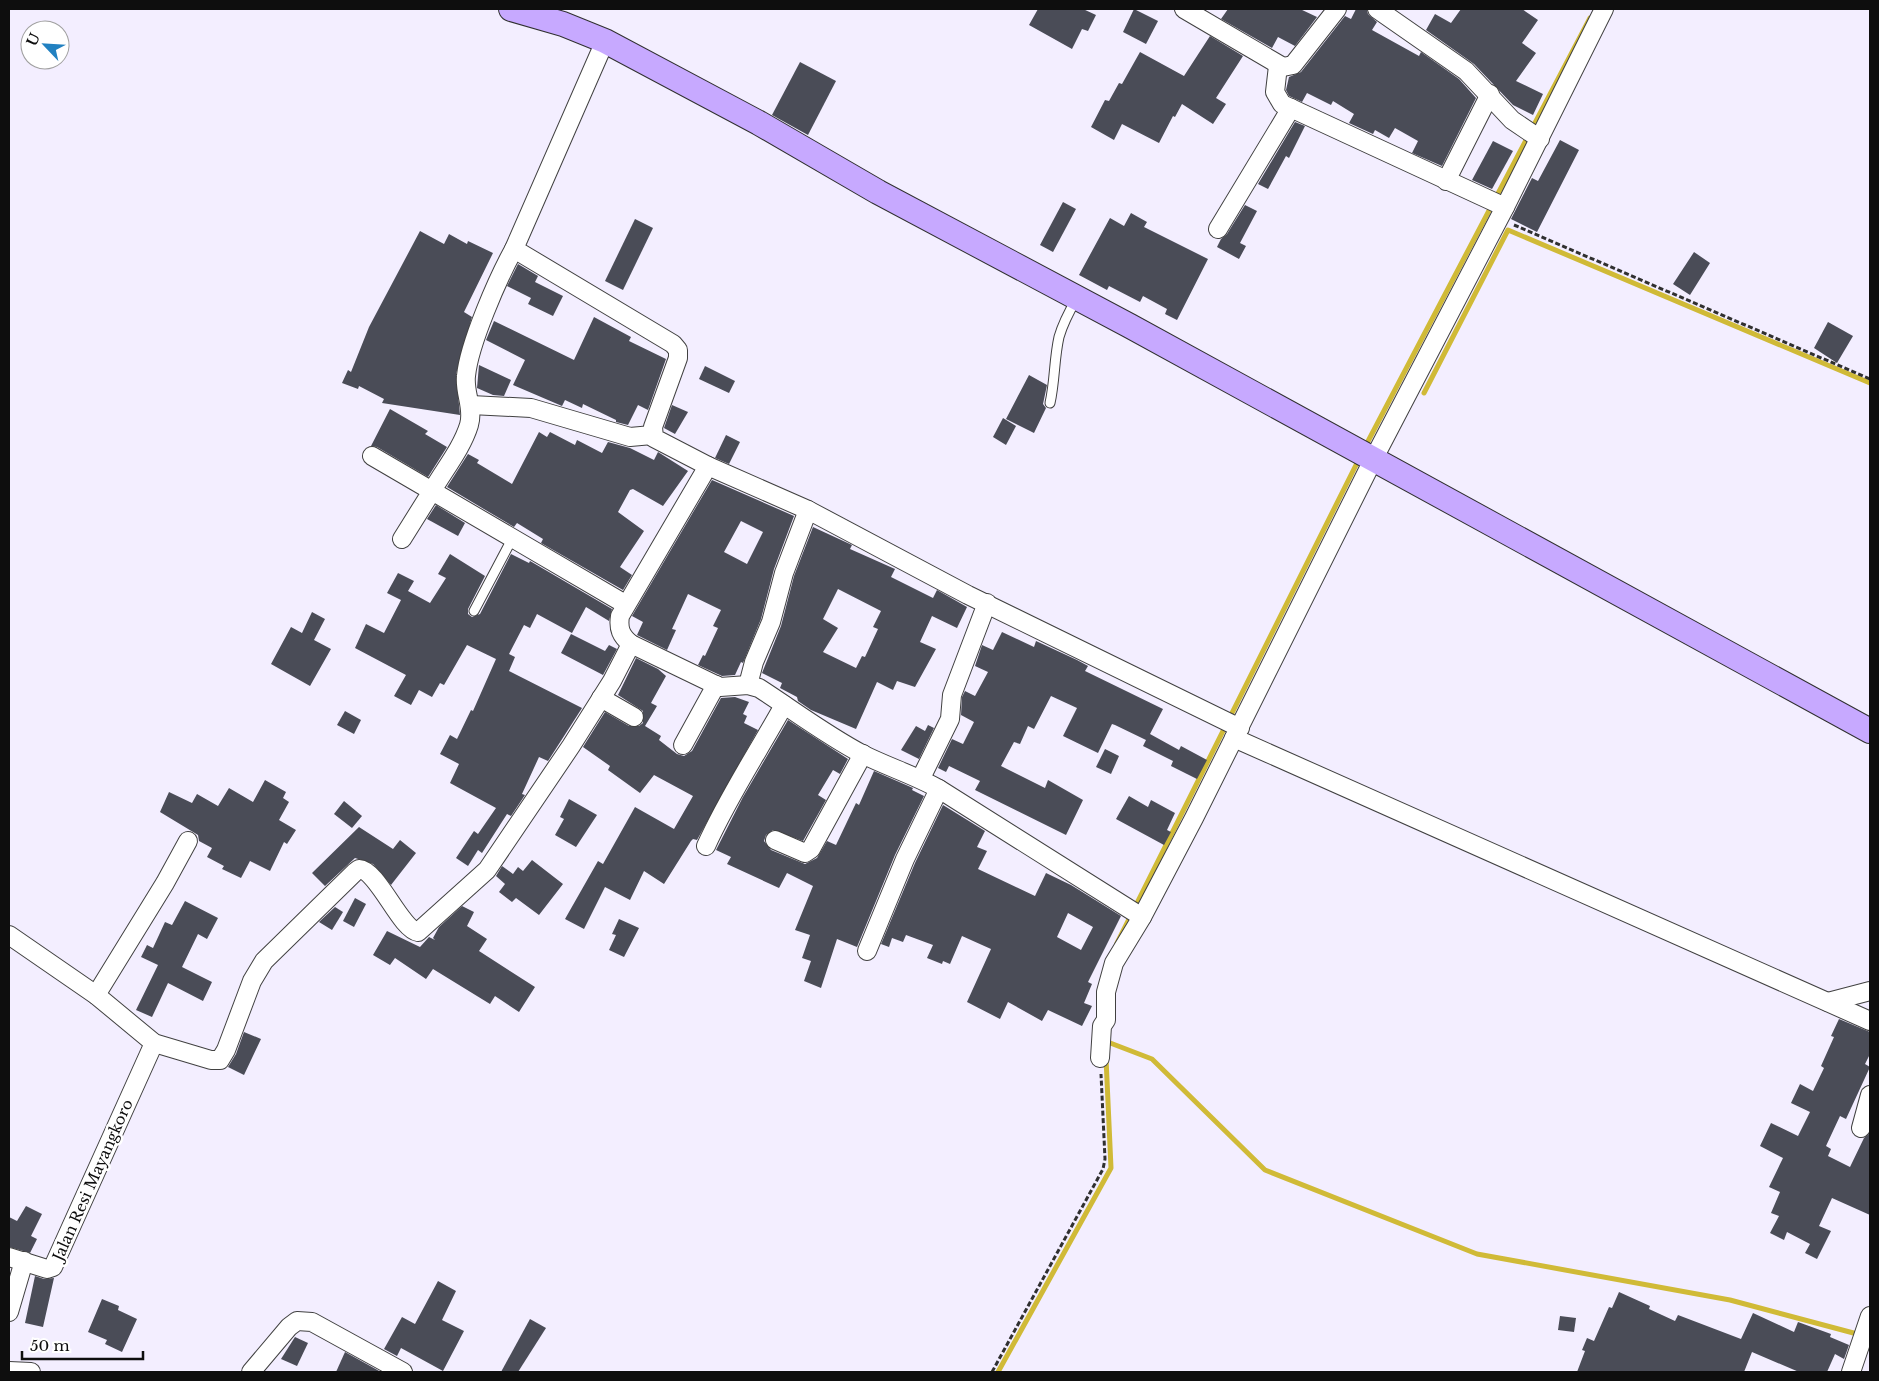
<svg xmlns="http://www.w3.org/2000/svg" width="1879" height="1381" font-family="'Libre Baskerville',serif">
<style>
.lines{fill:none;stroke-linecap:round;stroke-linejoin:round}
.stream{stroke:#d0ba37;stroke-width:5}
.building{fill:#4a4c57;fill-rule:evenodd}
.lane-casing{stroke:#414141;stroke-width:11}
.street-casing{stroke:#414141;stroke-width:20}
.secondary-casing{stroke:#303030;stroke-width:26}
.path{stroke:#303030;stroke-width:3;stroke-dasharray:5 2.5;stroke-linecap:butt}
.lane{stroke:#fff;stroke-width:9}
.street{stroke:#fff;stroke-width:18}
.secondary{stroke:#c7a9ff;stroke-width:24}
.labels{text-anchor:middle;stroke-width:5;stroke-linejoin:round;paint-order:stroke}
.street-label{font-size:15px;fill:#0e0e0e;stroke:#fff}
</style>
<rect width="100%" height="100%" fill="#f3eeff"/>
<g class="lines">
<!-- stream -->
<g class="stream">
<path d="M 1424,393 L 1508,230 L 1870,383"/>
<path d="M 1365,447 L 1590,18"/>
<path d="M 1117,943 L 1359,459"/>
<path d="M 1105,1041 L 1152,1059 L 1265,1170 L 1477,1254 L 1730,1300 L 1861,1335"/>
<path d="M 998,1372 L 1111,1168 L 1106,1058"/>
</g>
</g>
<!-- building -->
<g class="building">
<path d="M 1038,9 L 1083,9 L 1096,15 L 1088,31 L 1082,29 L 1072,49 L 1029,25 Z"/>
<path d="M 1134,9 L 1158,21 L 1146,44 L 1123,32 Z"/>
<path d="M 1228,9 L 1300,9 L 1317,17 L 1295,46 L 1278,37 L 1272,48 L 1221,19 Z"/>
<path d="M 1356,9 L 1367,10 L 1368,14 L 1377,22 L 1372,30 L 1419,56 L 1421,52 L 1459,79 L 1476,98 L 1442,166 L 1412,153 L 1418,141 L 1395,128 L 1389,138 L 1375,130 L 1373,134 L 1349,123 L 1354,114 L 1333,101 L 1331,105 L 1307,93 L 1302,102 L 1289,96 L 1286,90 L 1289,77 L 1301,72 L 1345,16 L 1351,19 Z"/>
<path d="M 1461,9 L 1522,9 L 1538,20 L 1522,43 L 1536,53 L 1516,81 L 1543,94 L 1533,115 L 1513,105 L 1474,64 L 1426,30 L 1435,14 L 1451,23 Z"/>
<path d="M 1210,36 L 1243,56 L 1216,98 L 1226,104 L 1213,124 L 1182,104 L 1175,117 L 1173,116 L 1159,143 L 1122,124 L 1114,140 L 1091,127 L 1105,100 L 1109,101 L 1119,83 L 1122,84 L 1140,52 L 1184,76 Z"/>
<path d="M 800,62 L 836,81 L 808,135 L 772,115 Z"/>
<path d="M 1295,122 L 1305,126 L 1289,158 L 1286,156 L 1268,189 L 1258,184 Z"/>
<path d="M 1560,140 L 1579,150 L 1537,232 L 1511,219 L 1532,178 L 1538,181 Z"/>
<path d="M 1493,141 L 1513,151 L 1492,189 L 1472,180 Z"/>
<path d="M 1063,202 L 1076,209 L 1053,252 L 1040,245 Z"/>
<path d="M 1245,205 L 1257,211 L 1240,243 L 1246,246 L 1239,259 L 1217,247 L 1221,239 L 1227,234 Z"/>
<path d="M 1131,213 L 1147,222 L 1144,227 L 1208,259 L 1177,320 L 1165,314 L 1167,309 L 1143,296 L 1140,302 L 1109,286 L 1107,290 L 1079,275 L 1110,218 L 1124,226 Z"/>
<path d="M 635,219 L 653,228 L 623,290 L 605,281 Z"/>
<path d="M 420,231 L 444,244 L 449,234 L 467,244 L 468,241 L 493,253 L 464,312 L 472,317 L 456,374 L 460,415 L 382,403 L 384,399 L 359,386 L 358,389 L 342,383 L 348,370 L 351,372 L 369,327 Z"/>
<path d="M 1694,252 L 1710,263 L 1690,295 L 1673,284 Z"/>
<path d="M 518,264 L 538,276 L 535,282 L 563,296 L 553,316 L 528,304 L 531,298 L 507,286 Z"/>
<path d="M 594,317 L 631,337 L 629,341 L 666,359 L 648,410 L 638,405 L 628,425 L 616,422 L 616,420 L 583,404 L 582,408 L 565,400 L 562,406 L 513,385 L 525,360 L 486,340 L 494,321 L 574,360 Z"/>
<path d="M 1828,322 L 1853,336 L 1837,363 L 1814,348 Z"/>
<path d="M 479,365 L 511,380 L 504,396 L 493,395 L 477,388 Z"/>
<path d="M 705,366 L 735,381 L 729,393 L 699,379 Z"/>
<path d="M 1029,375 L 1047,385 L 1043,404 L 1046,408 L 1034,433 L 1006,419 Z"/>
<path d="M 672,405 L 688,412 L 675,434 L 664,428 Z"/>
<path d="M 390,409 L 428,431 L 425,434 L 447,447 L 428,477 L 377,447 L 371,446 Z"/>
<path d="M 1003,418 L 1016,426 L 1006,445 L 993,437 Z"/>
<path d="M 539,432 L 547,437 L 550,432 L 575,445 L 577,440 L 602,453 L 608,442 L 630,448 L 654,460 L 658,452 L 688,471 L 663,506 L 633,489 L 630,490 L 618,512 L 644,531 L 620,567 L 632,575 L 623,590 L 541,543 L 543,539 L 517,523 L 514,527 L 447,487 L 468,454 L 479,460 L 477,463 L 512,484 Z"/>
<path d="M 726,435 L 740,442 L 729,464 L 715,458 Z"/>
<path d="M 712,480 L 794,516 L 774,569 L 761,619 L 743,663 L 741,662 L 735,675 L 722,676 L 698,665 L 703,655 L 705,656 L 718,628 L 713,626 L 721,610 L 688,594 L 672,629 L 676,630 L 667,650 L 637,635 L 643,622 L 632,616 ZM 741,521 L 763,532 L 747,564 L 724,552 Z"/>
<path d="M 436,505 L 465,523 L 458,536 L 427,519 Z"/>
<path d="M 813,527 L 852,545 L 850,549 L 895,569 L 891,577 L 933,598 L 937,590 L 967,607 L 957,628 L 932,616 L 920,642 L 936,649 L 915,687 L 897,681 L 893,690 L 877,682 L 856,729 L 811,710 L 798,701 L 797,697 L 780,688 L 782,683 L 762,673 L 781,626 L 794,576 ZM 838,589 L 881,611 L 873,627 L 878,629 L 865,657 L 862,656 L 856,668 L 823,652 L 838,628 L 823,619 Z"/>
<path d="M 450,554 L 485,576 L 468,609 L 468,614 L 472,617 L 480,614 L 511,554 L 529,563 L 530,561 L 612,609 L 609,621 L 586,607 L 572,633 L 537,614 L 530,628 L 524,625 L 509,654 L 515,657 L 509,671 L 582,708 L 548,761 L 539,757 L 522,794 L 525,795 L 511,816 L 507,814 L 482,853 L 478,850 L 468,866 L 456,858 L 474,831 L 478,834 L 496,808 L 450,783 L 459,764 L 440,754 L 450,735 L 457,739 L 471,710 L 473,711 L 496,659 L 467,645 L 444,685 L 440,683 L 432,697 L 419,690 L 411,705 L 394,696 L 406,675 L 355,648 L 366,624 L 384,633 L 401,600 L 387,593 L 398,573 L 414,581 L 408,591 L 430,603 L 446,578 L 438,574 Z"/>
<path d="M 312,612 L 325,619 L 314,640 L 331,649 L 310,686 L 271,664 L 291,627 L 302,633 Z"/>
<path d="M 1002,632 L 1034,647 L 1036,641 L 1077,660 L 1088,666 L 1085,671 L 1163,709 L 1150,734 L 1179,750 L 1181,746 L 1207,760 L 1197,779 L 1171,766 L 1173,761 L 1143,746 L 1146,740 L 1115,725 L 1112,724 L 1098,753 L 1063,736 L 1077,708 L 1051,696 L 1034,729 L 1028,726 L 1020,744 L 1014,742 L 1001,766 L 1045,788 L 1048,780 L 1083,800 L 1066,835 L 975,790 L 980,781 L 949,766 L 946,772 L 938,768 L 952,739 L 963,744 L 974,722 L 961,715 L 962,697 L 965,691 L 975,696 L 988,672 L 975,666 L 982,645 L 993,650 Z"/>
<path d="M 571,634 L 605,651 L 609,645 L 617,649 L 603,675 L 561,653 Z"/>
<path d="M 636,658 L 658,669 L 666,676 L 651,703 L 657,706 L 645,726 L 661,736 L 659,740 L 677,754 L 684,756 L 692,751 L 721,698 L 735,697 L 749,702 L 743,714 L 747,716 L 744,723 L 758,730 L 697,840 L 693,839 L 691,841 L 664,884 L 644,871 L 630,900 L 605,887 L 584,929 L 565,919 L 598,861 L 603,864 L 635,807 L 674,829 L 693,796 L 654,775 L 640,793 L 608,770 L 610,766 L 583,747 L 605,712 L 629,726 L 639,726 L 643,723 L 643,711 L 618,695 Z"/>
<path d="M 345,711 L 361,720 L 354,734 L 337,725 Z"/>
<path d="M 788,720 L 848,759 L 840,774 L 833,770 L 818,795 L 826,800 L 803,841 L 773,830 L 766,835 L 764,841 L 771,850 L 805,864 L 817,858 L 827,841 L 836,845 L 856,803 L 859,805 L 874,771 L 913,788 L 912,790 L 924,796 L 895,855 L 857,947 L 837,939 L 821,988 L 804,981 L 811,961 L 802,958 L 810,935 L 795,930 L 813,886 L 787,873 L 779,888 L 727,864 L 731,857 L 716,850 L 743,797 Z"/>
<path d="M 928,725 L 934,728 L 919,759 L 901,750 L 916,726 L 925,731 Z"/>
<path d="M 1105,749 L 1119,756 L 1111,774 L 1096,767 Z"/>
<path d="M 265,780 L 286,792 L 283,798 L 289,802 L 279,820 L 296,830 L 287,844 L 284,842 L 270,871 L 250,861 L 241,878 L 222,869 L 224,866 L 207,857 L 212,848 L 199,841 L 198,835 L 160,812 L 169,792 L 192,803 L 197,794 L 218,806 L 229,788 L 253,802 Z"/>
<path d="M 1129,796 L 1148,807 L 1151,800 L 1175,813 L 1167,830 L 1171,832 L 1164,845 L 1116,819 Z"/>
<path d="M 569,799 L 597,815 L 576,847 L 555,835 L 564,819 L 560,817 Z"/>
<path d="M 344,801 L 362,816 L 352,828 L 334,814 Z"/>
<path d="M 943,805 L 985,831 L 977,847 L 987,851 L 978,869 L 1035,896 L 1046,873 L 1071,885 L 1121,916 L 1088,982 L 1092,984 L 1084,1003 L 1092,1006 L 1082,1026 L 1048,1010 L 1042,1021 L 1008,1002 L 1000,1019 L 967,1002 L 991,949 L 962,936 L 950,964 L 943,961 L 942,964 L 927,958 L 933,945 L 906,935 L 903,942 L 892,938 L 889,947 L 881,944 L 915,863 ZM 1068,913 L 1093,927 L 1081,950 L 1057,937 Z"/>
<path d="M 359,827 L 393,849 L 400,840 L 416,853 L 391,885 L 373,864 L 355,858 L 325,886 L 312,873 Z"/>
<path d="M 532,860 L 563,884 L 539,915 L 516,898 L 512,902 L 499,892 L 505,884 L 496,876 L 502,866 L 513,874 L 518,867 L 523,871 Z"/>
<path d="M 355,898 L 366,904 L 354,927 L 343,921 Z"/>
<path d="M 185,901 L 218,918 L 207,939 L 198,934 L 182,967 L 212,982 L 203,1001 L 168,983 L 152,1017 L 136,1010 L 158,965 L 141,957 L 147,945 L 153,948 L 165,922 L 172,925 Z"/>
<path d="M 462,906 L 474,912 L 467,926 L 487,939 L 479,951 L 535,987 L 519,1012 L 495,996 L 490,1004 L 433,969 L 426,979 L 395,958 L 390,965 L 373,955 L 387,931 L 420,947 L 429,937 L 435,940 L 433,938 L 439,927 Z"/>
<path d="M 335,907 L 343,912 L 332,930 L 319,922 Z"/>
<path d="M 619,919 L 639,928 L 624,957 L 609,950 L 616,935 L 612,934 Z"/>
<path d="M 1839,1019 L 1870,1032 L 1870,1054 L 1865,1064 L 1870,1067 L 1846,1119 L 1840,1116 L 1826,1146 L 1831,1149 L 1828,1156 L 1850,1167 L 1864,1138 L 1870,1133 L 1870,1215 L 1832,1198 L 1819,1226 L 1831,1231 L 1817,1259 L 1805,1253 L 1810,1244 L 1787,1232 L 1784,1240 L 1770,1233 L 1779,1216 L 1771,1213 L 1780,1192 L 1769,1187 L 1783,1158 L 1760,1146 L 1771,1123 L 1798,1136 L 1810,1112 L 1791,1103 L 1800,1084 L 1813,1091 L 1824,1068 L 1821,1066 L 1834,1037 L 1831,1036 Z"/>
<path d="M 244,1032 L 261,1039 L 244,1075 L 228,1067 L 236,1054 Z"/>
<path d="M 26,1206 L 42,1214 L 31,1236 L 37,1239 L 30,1253 L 9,1247 L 9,1217 L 17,1221 Z"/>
<path d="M 35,1276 L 44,1279 L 54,1278 L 43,1327 L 25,1323 Z"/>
<path d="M 438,1281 L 456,1291 L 442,1320 L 464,1331 L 443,1371 L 401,1348 L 397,1356 L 384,1349 L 402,1317 L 415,1324 Z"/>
<path d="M 1619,1292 L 1650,1306 L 1649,1309 L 1675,1321 L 1678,1315 L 1741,1339 L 1753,1313 L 1794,1332 L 1798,1322 L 1831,1334 L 1830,1337 L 1849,1345 L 1844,1359 L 1835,1354 L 1827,1372 L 1799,1372 L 1752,1352 L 1744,1372 L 1577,1372 L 1585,1351 L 1582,1350 L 1587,1338 L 1594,1341 L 1609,1307 L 1612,1308 Z"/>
<path d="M 102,1299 L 119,1306 L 118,1310 L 137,1319 L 122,1352 L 105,1344 L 107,1340 L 88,1332 Z"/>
<path d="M 1560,1316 L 1576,1318 L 1574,1332 L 1558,1330 Z"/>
<path d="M 530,1319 L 546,1328 L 518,1372 L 501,1372 Z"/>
<path d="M 295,1337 L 308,1343 L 297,1366 L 281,1359 Z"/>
<path d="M 345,1352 L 381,1372 L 336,1372 Z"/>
</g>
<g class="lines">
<!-- lane casing -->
<g class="lane-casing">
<g id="lane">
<path d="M 1050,403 C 1055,381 1054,359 1059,337 C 1063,323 1070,310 1077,298"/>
<path d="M 474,611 L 512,539"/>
</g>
</g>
<!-- street casing -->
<g class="street-casing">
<g id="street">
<path d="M 1184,9 L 1283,67 L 1293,65 L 1337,9"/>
<path d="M 1377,9 L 1466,71 L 1512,120 L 1540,139"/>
<path d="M 605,41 L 514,249 L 673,344 L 678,350 L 678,358 L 653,427 L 654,438 L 708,466 L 808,510 L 968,595 L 1240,728"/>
<path d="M 1278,66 L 1275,92 L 1282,104 L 1505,207"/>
<path d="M 1446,181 L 1490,94"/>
<path d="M 1218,229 L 1291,108"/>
<path d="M 514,249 C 498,278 469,344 466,376 C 464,393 474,408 469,425 C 462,448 444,470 432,491 L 625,604"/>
<path d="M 471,405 L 531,408 L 630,437 L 652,435"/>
<path d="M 372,456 L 432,491 L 402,539"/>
<path d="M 708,466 L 620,616 C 618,629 621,636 631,644 L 720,687 L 748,685 L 759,688 C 793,710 826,735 862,754 C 888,767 914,775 939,789 L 1142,917"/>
<path d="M 748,685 L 754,662 L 771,622 L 784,573 L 808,510"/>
<path d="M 601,698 L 634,717"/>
<path d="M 1234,738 L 1870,1021"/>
<path d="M 683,745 L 716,685"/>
<path d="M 921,778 L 950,719 L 952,695 L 987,603"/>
<path d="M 775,840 L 805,853 L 811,849 L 863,754"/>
<path d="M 706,846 C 728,797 758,752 784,705"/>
<path d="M 9,935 L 96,995 L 154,1043 L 211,1060 L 220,1060 L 226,1050 L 252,981 L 264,961 L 355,872 L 359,869 C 378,870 400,929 418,932 L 487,870 L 571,746 L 612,681 L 631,644"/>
<path d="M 867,951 L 905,859 L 939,789"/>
<path d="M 96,995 L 165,883 L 188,841"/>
<path d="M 1828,1002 L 1870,991"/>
<path d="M 1100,1058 L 1102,1026 L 1106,1020 L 1106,992 L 1114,963 L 1142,917 L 1194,818 L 1373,460 L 1505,207 L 1604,9"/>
<path d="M 1861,1128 L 1870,1095"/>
<path d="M 9,1257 L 47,1269 L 53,1267 L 154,1043"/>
<path d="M 9,1312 L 24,1261"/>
<path d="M 9,1371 L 31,1372"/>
<path d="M 251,1372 L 289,1327 L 297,1321 L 312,1322 L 403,1372"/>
<path d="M 1851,1372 L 1870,1316"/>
</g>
</g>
<!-- secondary casing -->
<g class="secondary-casing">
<path id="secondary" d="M 511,9 L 563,24 L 605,41 L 759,123 L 878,192 L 1130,326 L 1870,731"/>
</g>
<!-- path -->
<g class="path">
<path d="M 1514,225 L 1870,379"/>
<path d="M 992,1372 L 1103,1169 L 1105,1159 L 1101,1074"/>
</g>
<!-- lane -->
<use href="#lane" class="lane"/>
<!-- street -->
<use href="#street" class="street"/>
<!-- secondary -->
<use href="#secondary" class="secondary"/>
</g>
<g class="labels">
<!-- street labels -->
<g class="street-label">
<text transform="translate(93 1180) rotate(-66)" y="5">Jalan Resi Mayangkoro</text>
</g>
</g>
<!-- border -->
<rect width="1879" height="1381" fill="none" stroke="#0e0e0e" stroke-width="20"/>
<!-- north arrow -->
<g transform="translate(45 45) rotate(295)"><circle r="24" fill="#ffffff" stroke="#9f9f9f"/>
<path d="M0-4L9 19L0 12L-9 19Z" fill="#2281c1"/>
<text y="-8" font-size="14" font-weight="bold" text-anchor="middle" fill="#0e0e0e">U</text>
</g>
<!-- scale -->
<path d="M22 1351v8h121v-8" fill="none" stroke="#0e0e0e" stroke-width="2.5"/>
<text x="30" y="1351" font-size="15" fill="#0e0e0e" stroke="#ffffff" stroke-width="4" paint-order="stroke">50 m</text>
</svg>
